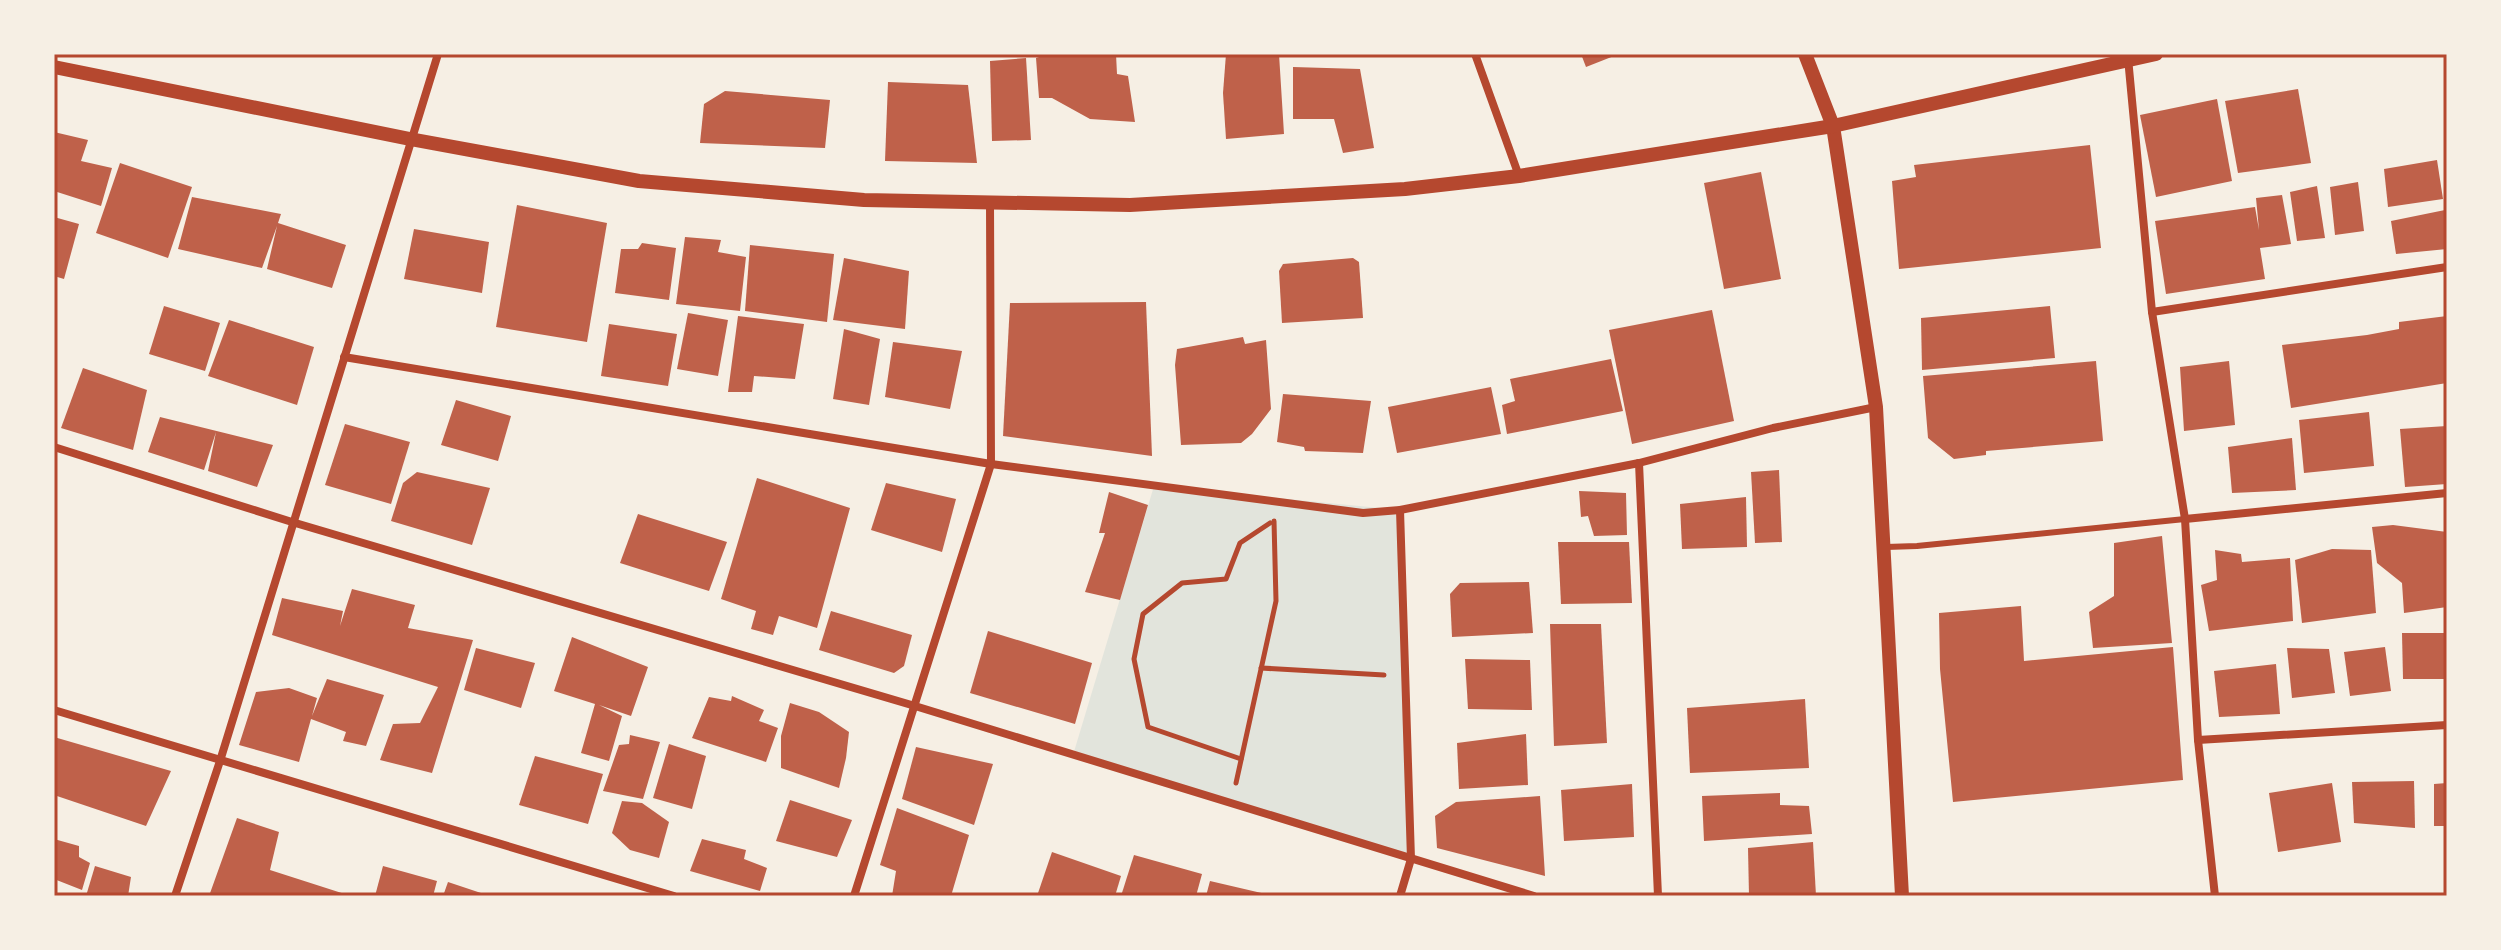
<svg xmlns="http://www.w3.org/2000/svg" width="2501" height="950" font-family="'DejaVu Sans',sans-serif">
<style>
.green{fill:#e2e4dc}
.building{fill:#bf614a}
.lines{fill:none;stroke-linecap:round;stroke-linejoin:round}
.path{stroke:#b5482f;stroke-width:5}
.service{stroke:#b5482f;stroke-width:6}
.minor{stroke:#b5482f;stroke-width:8}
.tertiary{stroke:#b5482f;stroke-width:14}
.neatline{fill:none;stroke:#b5482f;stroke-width:3}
</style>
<rect width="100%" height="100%" fill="#f6efe4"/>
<!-- green -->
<path class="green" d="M 1154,486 L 1400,510 L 1411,859 L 1073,755 Z"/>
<!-- building -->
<g class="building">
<path d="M 1048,54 L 1116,54 L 1117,74 L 1128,76 L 1135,122 L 1090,119 L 1052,98 L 1039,98 L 1036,58 Z"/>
<path d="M 1226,54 L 1279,54 L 1284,134 L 1226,139 L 1223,93 Z"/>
<path d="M 1581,54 L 1619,54 L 1586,67 Z"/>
<path d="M 1026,58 L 1031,140 L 992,141 L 990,61 Z"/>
<path d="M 1293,67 L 1360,69 L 1374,148 L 1343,153 L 1334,119 L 1293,119 Z"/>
<path d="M 888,82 L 968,85 L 977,163 L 885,161 Z"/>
<path d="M 2298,89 L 2311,163 L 2238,173 L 2225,101 Z"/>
<path d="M 725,91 L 830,100 L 825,148 L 700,143 L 704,104 Z"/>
<path d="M 2217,99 L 2232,181 L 2156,197 L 2140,115 Z"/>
<path d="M 54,132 L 88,140 L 81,161 L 112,168 L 101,206 L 54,191 Z"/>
<path d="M 2090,145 L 2101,248 L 1899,269 L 1892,181 L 1916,177 L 1914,165 Z"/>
<path d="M 2437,160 L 2443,199 L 2388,207 L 2384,169 Z"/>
<path d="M 120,163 L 192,187 L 168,258 L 96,233 Z"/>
<path d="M 1761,172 L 1781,279 L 1724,289 L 1704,183 Z"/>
<path d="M 2358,182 L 2364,231 L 2335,235 L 2330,187 Z"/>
<path d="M 2317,186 L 2325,238 L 2297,241 L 2290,192 Z"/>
<path d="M 2282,195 L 2291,244 L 2260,248 L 2265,279 L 2166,294 L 2155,221 L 2255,207 L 2259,230 L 2256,198 Z"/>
<path d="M 192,197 L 281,214 L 278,223 L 346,245 L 332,288 L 267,269 L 277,226 L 262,268 L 178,249 Z"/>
<path d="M 517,205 L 607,223 L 587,342 L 496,327 Z"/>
<path d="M 2445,210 L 2447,249 L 2396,254 L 2391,221 Z"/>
<path d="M 54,217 L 79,224 L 64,279 L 54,276 Z"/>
<path d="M 414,229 L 489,242 L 482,293 L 404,279 Z"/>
<path d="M 685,237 L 721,240 L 718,252 L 746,257 L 740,311 L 676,304 Z"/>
<path d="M 642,243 L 676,248 L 669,300 L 615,293 L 621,249 L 638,249 Z"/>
<path d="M 750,245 L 834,254 L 827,322 L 745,311 Z"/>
<path d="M 844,258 L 909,271 L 905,329 L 833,320 Z"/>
<path d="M 1353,258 L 1359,262 L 1363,318 L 1282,323 L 1279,271 L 1283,264 Z"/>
<path d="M 1146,302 L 1152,456 L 1003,436 L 1010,303 Z"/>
<path d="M 164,306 L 220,323 L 205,371 L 149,354 Z"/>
<path d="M 2050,306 L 2055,358 L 1922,370 L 1921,318 Z"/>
<path d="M 1712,310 L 1734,421 L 1632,444 L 1609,330 Z"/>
<path d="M 688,313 L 728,320 L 718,376 L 677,369 Z"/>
<path d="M 738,316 L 804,324 L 795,379 L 754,376 L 752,392 L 728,392 Z"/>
<path d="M 2447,316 L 2447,383 L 2291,408 L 2282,345 L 2367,335 L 2399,329 L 2399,322 Z"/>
<path d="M 229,320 L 314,347 L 297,405 L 208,376 Z"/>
<path d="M 609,324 L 677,334 L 668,386 L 601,376 Z"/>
<path d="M 844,329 L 880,339 L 869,405 L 833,399 Z"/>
<path d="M 1243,337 L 1245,344 L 1266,340 L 1271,409 L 1252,434 L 1241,443 L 1181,445 L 1175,365 L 1177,349 Z"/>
<path d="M 893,342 L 962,351 L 950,409 L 885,397 Z"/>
<path d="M 1611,359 L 1623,411 L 1507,434 L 1502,405 L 1515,401 L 1510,379 Z"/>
<path d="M 2096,361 L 2103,441 L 1986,451 L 1986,455 L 1954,459 L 1928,438 L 1923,376 Z"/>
<path d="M 2229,361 L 2235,425 L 2184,431 L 2180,367 Z"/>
<path d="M 83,368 L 147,390 L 133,450 L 61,428 Z"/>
<path d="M 1491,387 L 1501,434 L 1397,453 L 1388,407 Z"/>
<path d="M 1283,394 L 1371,401 L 1363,453 L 1305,451 L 1304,447 L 1277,442 Z"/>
<path d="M 456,400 L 511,416 L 498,461 L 441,445 Z"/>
<path d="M 2369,412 L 2374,466 L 2304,473 L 2299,420 Z"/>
<path d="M 160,417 L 273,445 L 257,487 L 208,471 L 216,432 L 204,470 L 148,452 Z"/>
<path d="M 345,424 L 410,442 L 391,504 L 325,485 Z"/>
<path d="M 2447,426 L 2447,484 L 2405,487 L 2400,429 Z"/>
<path d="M 2292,438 L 2296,490 L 2232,493 L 2228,447 Z"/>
<path d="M 1779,470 L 1782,542 L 1755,543 L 1751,472 Z"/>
<path d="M 417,472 L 490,488 L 472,545 L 391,521 L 403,483 Z"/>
<path d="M 757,478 L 850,508 L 817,628 L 779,616 L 773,635 L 751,629 L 756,611 L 721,599 Z"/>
<path d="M 886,483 L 956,499 L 942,552 L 871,530 Z"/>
<path d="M 1579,491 L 1626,493 L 1627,535 L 1594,536 L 1588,516 L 1581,517 Z"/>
<path d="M 1109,492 L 1148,505 L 1120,600 L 1085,592 L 1105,533 L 1099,533 Z"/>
<path d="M 1746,497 L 1747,547 L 1682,549 L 1680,504 Z"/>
<path d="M 638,514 L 727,542 L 709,591 L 620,563 Z"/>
<path d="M 2393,525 L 2447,532 L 2447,607 L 2404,613 L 2402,583 L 2377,563 L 2372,527 Z"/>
<path d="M 2162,536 L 2172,643 L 2093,648 L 2089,612 L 2114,596 L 2114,543 Z"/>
<path d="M 1558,542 L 1629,542 L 1632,603 L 1561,604 Z"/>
<path d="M 2332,549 L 2371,550 L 2376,613 L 2302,623 L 2295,560 Z"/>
<path d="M 2215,550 L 2241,554 L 2242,562 L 2290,558 L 2293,621 L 2209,631 L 2201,585 L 2217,580 Z"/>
<path d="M 1529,582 L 1533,633 L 1452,637 L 1450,594 L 1460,583 Z"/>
<path d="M 352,589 L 415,605 L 408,628 L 473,640 L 432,773 L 380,760 L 393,724 L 420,723 L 438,687 L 272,635 L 282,598 L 343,611 L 340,626 Z"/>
<path d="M 2021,606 L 2024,661 L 2173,647 L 2183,780 L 1953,802 L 1940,669 L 1939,613 Z"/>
<path d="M 831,611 L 912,635 L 904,666 L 894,673 L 819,650 Z"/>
<path d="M 1550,624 L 1601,624 L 1607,743 L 1554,746 Z"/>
<path d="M 988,631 L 1092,663 L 1075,724 L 970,693 Z"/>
<path d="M 2402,633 L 2444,633 L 2444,679 L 2403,679 Z"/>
<path d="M 572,637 L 648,667 L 631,716 L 599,705 L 622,716 L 609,761 L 581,753 L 595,704 L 554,691 Z"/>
<path d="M 2385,647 L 2391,691 L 2350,696 L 2344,652 Z"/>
<path d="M 476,648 L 535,663 L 521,708 L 464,690 Z"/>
<path d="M 2287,648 L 2329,649 L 2335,693 L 2292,698 Z"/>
<path d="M 1465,659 L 1530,660 L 1532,710 L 1468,709 Z"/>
<path d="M 2276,664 L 2280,714 L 2219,717 L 2214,671 Z"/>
<path d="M 327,679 L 384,695 L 366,746 L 343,741 L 346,732 L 311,719 L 299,762 L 239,745 L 256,692 L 289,688 L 317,698 L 312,716 Z"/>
<path d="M 732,696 L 764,710 L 759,721 L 778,728 L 766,762 L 692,738 L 709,697 L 731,701 Z"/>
<path d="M 1805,699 L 1809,768 L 1690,773 L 1687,708 Z"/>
<path d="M 790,703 L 819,712 L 849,732 L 846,758 L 839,788 L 781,768 L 781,736 Z"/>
<path d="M 1526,734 L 1528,785 L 1459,789 L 1457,743 Z"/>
<path d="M 630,735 L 660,742 L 643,799 L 603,791 L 619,745 L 629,744 Z"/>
<path d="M 54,737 L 171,771 L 146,826 L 54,795 Z"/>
<path d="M 669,744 L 706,756 L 692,809 L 653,798 Z"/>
<path d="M 916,747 L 993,764 L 974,825 L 902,799 Z"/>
<path d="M 535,756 L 603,774 L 588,824 L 519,805 Z"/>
<path d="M 2414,781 L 2415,828 L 2354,823 L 2352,782 Z"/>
<path d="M 2332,783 L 2341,842 L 2278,852 L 2269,793 Z"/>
<path d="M 2447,783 L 2447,826 L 2434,826 L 2434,784 Z"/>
<path d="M 1632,784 L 1634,837 L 1564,841 L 1561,790 Z"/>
<path d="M 1780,793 L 1780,805 L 1809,806 L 1812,834 L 1704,841 L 1702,796 Z"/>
<path d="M 1540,796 L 1545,876 L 1437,848 L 1435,816 L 1456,802 Z"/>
<path d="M 790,800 L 852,820 L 837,857 L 776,841 Z"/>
<path d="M 622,801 L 642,803 L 669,822 L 659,858 L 630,850 L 612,833 Z"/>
<path d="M 897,808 L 969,835 L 951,896 L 892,896 L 896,871 L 880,865 Z"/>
<path d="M 237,818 L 279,832 L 270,870 L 351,896 L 209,896 Z"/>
<path d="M 54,839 L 79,846 L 79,857 L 90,863 L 82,890 L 54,879 Z"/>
<path d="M 702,839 L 746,850 L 744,859 L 767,868 L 760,891 L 690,871 Z"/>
<path d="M 1813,842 L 1816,896 L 1749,896 L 1748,848 Z"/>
<path d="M 1052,852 L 1121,876 L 1115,896 L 1037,896 Z"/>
<path d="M 1134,855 L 1202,874 L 1196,896 L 1121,896 Z"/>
<path d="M 95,866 L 131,877 L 128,896 L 86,896 Z"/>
<path d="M 383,866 L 437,881 L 433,896 L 375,896 Z"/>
<path d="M 1210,881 L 1270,895 L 1269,896 L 1206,896 Z"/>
<path d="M 448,882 L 487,895 L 487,896 L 443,896 Z"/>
</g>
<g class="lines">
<!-- path -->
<g class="path">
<path d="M 1261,668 L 1384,675"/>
<path d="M 1241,759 L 1148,727 L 1134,659 L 1143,614 L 1182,583 L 1226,579 L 1240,543 L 1270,523"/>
<path d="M 1236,783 L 1276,601 L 1274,521"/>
</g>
<!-- service -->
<path class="service" d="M 1886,547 L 1917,546 L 2185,519"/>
<!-- minor -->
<g class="minor">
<path d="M 1475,54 L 1519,176"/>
<path d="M 2128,58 L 2152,312 L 2185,519 L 2198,740 L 2215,896"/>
<path d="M 2152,312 L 2447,267"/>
<path d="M 344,357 L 991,464 L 1363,513 L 1400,510 L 1639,463 L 1773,428 L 1876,407"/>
<path d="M 54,447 L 292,522 L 915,706 L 1534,896"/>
<path d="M 1639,463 L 1658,896"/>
<path d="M 2185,519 L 2447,493"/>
<path d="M 54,710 L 674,896"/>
<path d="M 2198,740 L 2447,725"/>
<path d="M 175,896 L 220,761 L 438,54"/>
<path d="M 854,896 L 991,464 L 990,203"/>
<path d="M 1400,896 L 1411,859 L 1400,510"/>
</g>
<!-- tertiary -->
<g class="tertiary">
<path d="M 1805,54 L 1833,126 L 1876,407 L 1902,896"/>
<path d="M 54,67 L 410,139 L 639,181 L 864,200 L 1130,205 L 1405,189 L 1519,176 L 1833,126 L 2156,54"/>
</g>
</g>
<!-- border -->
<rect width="2501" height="950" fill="none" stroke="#f6efe4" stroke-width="112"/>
<rect x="56" y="56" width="2389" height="838" class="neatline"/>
</svg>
